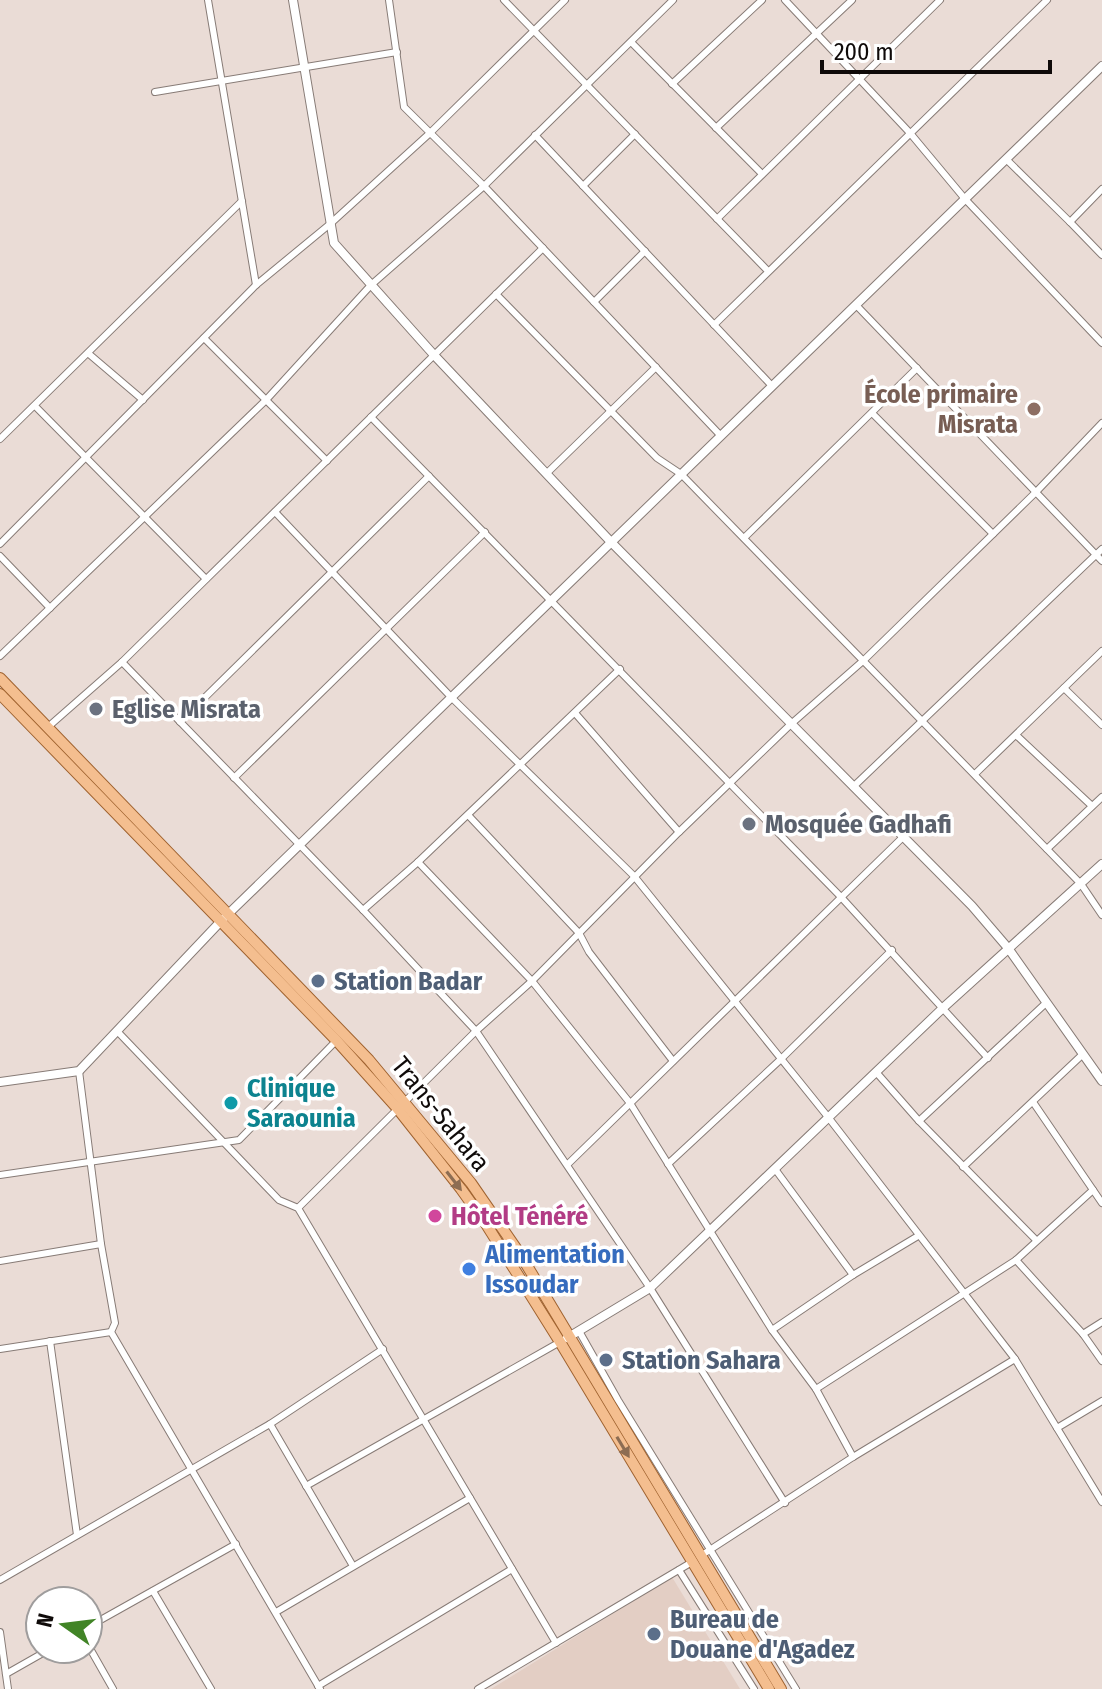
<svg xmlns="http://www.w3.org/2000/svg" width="1102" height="1689" font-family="'Fira Sans Condensed',sans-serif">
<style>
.built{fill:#e3cec4}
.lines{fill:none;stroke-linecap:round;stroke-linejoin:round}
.minor-casing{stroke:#877b76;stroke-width:8}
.tertiary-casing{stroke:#877b76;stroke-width:10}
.primary-casing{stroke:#9f622f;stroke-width:12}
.minor{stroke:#fff;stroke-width:6}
.tertiary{stroke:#fff;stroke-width:8}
.primary{stroke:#f4be8f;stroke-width:10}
.oneway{fill:#8d6d53}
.education-dot{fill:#8d6e63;stroke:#fff;stroke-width:3}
.worship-dot{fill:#6b7280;stroke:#fff;stroke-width:3}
.service-dot{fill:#5c6f8a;stroke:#fff;stroke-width:3}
.culture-dot{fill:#0f9aa8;stroke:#fff;stroke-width:3}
.hotel-dot{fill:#d1479c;stroke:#fff;stroke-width:3}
.shop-dot{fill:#3f7fe0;stroke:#fff;stroke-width:3}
.labels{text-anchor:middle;stroke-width:7;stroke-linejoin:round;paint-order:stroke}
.education-label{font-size:26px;font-weight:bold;fill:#785e54;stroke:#fff;text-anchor:end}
.worship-label{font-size:26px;font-weight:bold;fill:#5b616d;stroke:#fff;text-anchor:start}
.service-label{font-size:26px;font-weight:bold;fill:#4e5e75;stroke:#fff;text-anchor:start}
.culture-label{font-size:26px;font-weight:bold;fill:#0d838f;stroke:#fff;text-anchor:start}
.street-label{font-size:26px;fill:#0f0a09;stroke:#fff}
.hotel-label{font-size:26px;font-weight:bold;fill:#b23c85;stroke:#fff;text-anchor:start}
.shop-label{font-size:26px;font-weight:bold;fill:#366cbe;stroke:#fff;text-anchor:start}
</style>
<rect width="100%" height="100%" fill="#eadcd6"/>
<!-- built -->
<path class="built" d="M 672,1577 L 740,1689 L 491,1689 Z"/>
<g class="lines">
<!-- minor casing -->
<g class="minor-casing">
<g id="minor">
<path d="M 208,0 L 256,285"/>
<path d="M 389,0 L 404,107 L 484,186 L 721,436"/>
<path d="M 504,0 L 768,271"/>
<path d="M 785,0 L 910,133 L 965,199 L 1102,343"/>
<path d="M 631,42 L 762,174"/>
<path d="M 672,84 L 762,0"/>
<path d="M 155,92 L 397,52"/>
<path d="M 716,128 L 852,0"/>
<path d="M 535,135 L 772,386"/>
<path d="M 1006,159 L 1070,222 L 1102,189"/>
<path d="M 583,186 L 635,134"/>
<path d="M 717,219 L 940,0"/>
<path d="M 1070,222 L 1102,255"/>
<path d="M 496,294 L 657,458 L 681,474 L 1081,884 L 1102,915"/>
<path d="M 594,302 L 645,251"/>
<path d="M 856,305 L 1102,561"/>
<path d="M 714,325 L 1047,0"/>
<path d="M 204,338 L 327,461"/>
<path d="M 89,354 L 143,400"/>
<path d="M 35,406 L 206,579"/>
<path d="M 872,413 L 993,534"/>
<path d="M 371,417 L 841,897 L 988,1058"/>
<path d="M 0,439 L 242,201"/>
<path d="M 546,474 L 656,367"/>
<path d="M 275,512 L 451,697 L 634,876 L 828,1117 L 1015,1359 L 1102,1502"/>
<path d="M 744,538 L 917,368"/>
<path d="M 0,544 L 256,285 L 330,224 L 430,133 L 565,0"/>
<path d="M 0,556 L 50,608"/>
<path d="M 0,656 L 266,400 L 371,285 L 484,186 L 673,0"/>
<path d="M 122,662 L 363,910 L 476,1031 L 650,1288 L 785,1503"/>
<path d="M 1064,688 L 1102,725"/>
<path d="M 575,713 L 679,832"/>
<path d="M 180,722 L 429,476"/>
<path d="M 48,727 L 122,662 L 543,248"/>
<path d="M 1016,735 L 1092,806"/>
<path d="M 975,774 L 1102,651"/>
<path d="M 234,778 L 485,532"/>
<path d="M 853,787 L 1102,549"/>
<path d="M 468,815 L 579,933 L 589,952 L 673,1061"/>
<path d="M 1047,849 L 1102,797"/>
<path d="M 418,862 L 532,981 L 630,1103 L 772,1330 L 816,1389 L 853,1457"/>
<path d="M 363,910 L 418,862 L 620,669"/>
<path d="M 117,1031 L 279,1200 L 298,1208 L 556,1643"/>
<path d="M 79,1071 L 101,1244 L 115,1323 L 111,1332 L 320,1689"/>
<path d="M 876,1072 L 919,1121 L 1036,1240"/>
<path d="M 1033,1102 L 1102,1203"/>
<path d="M 919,1121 L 1046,1003"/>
<path d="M 568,1164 L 902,838"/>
<path d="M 668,1164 L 780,1060 L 892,950"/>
<path d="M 963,1167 L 1083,1054"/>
<path d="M 775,1169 L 853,1275"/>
<path d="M 0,1175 L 239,1140 L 336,1041"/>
<path d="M 298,1208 L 476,1031 L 532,981 L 679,832 L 791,724 L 864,660 L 1036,492 L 1102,423"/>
<path d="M 1016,1260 L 1083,1334 L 1102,1361"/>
<path d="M 0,1261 L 101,1244"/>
<path d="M 772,1330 L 853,1275 L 918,1236"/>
<path d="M 579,1331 L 618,1400 L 796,1689"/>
<path d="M 1083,1334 L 1102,1322"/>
<path d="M 50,1341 L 77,1535"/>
<path d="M 0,1349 L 111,1332"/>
<path d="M 816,1389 L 1016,1260 L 1093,1190"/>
<path d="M 270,1424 L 353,1566"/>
<path d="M 1057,1428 L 1102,1401"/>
<path d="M 306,1486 L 560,1342"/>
<path d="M 702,1555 L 853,1457 L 1015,1359"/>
<path d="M 679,1570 L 754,1689"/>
<path d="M 0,1580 L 270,1424 L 383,1349"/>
<path d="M 153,1591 L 211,1689"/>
<path d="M 276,1612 L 470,1498"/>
<path d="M 88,1627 L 236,1544"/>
<path d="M 0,1632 L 8,1689"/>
<path d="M 88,1645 L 113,1689"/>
<path d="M 6,1674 L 50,1649"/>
<path d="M 318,1686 L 512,1569"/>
<path d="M 478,1689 L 692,1562"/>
</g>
</g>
<!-- tertiary casing -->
<g class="tertiary-casing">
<g id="tertiary">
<path d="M 293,0 L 334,243 L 434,355 L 611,542 L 972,906 L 1008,948 L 1102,1081"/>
<path d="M 0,1082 L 79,1071 L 222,920 L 1102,66"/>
<path d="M 567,1338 L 650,1288 L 944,1007 L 1102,864"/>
</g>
</g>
<!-- primary casing -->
<g class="primary-casing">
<g id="primary">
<path d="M 0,678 L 369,1060 L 471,1183 L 520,1254 L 781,1689"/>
<path d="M 0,694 L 336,1040 L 397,1108 L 461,1189 L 486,1224 L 560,1342 L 769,1689"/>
</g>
</g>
<!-- minor -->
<use href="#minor" class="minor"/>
<!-- tertiary -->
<use href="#tertiary" class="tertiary"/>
<!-- primary -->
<use href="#primary" class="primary"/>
</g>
<!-- one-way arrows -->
<defs><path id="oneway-solid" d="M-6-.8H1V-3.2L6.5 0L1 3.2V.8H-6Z" transform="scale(2)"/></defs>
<g class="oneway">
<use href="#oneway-solid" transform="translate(454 1181) rotate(52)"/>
<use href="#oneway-solid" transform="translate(623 1447) rotate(59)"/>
</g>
<!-- markers -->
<circle class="education-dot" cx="1034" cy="409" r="8"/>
<g class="worship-dot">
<circle cx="96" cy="709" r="8"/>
<circle cx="749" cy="824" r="8"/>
</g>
<g class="service-dot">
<circle cx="318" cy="981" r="8"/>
<circle cx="606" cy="1360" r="8"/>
<circle cx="654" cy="1634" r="8"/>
</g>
<circle class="culture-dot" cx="231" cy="1103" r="8"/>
<circle class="hotel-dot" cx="435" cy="1216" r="8"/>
<circle class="shop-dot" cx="469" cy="1269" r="8"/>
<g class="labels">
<!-- education labels -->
<g class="education-label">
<text x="1018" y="403">École primaire<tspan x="1018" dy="30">Misrata</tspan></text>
</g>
<!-- worship labels -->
<g class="worship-label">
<text x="112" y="718">Eglise Misrata</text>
<text x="765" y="833">Mosquée Gadhafi</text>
</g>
<!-- service labels -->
<g class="service-label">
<text x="334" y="990">Station Badar</text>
<text x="622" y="1369">Station Sahara</text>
<text x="670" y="1628">Bureau de<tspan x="670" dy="30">Douane d'Agadez</tspan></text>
</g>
<!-- culture labels -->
<g class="culture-label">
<text x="247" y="1097">Clinique<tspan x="247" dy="30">Saraounia</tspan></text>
</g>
<!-- street labels -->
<g class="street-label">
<text transform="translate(441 1114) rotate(51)" y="9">Trans-Sahara</text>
</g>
<!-- hotel labels -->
<g class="hotel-label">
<text x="451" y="1225">Hôtel Ténéré</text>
</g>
<!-- shop labels -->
<g class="shop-label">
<text x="485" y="1263">Alimentation<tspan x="485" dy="30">Issoudar</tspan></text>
</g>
</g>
<!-- north arrow -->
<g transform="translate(64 1625) rotate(284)"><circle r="38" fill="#ffffff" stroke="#9f9d9d" stroke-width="2"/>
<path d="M0-6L14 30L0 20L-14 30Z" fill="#418426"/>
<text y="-12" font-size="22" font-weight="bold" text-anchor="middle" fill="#0f0a09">N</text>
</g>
<!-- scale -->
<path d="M822 60v12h228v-12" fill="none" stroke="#0f0a09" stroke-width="4"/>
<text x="834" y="60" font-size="24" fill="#0f0a09" stroke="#ffffff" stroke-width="6" paint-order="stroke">200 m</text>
</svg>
